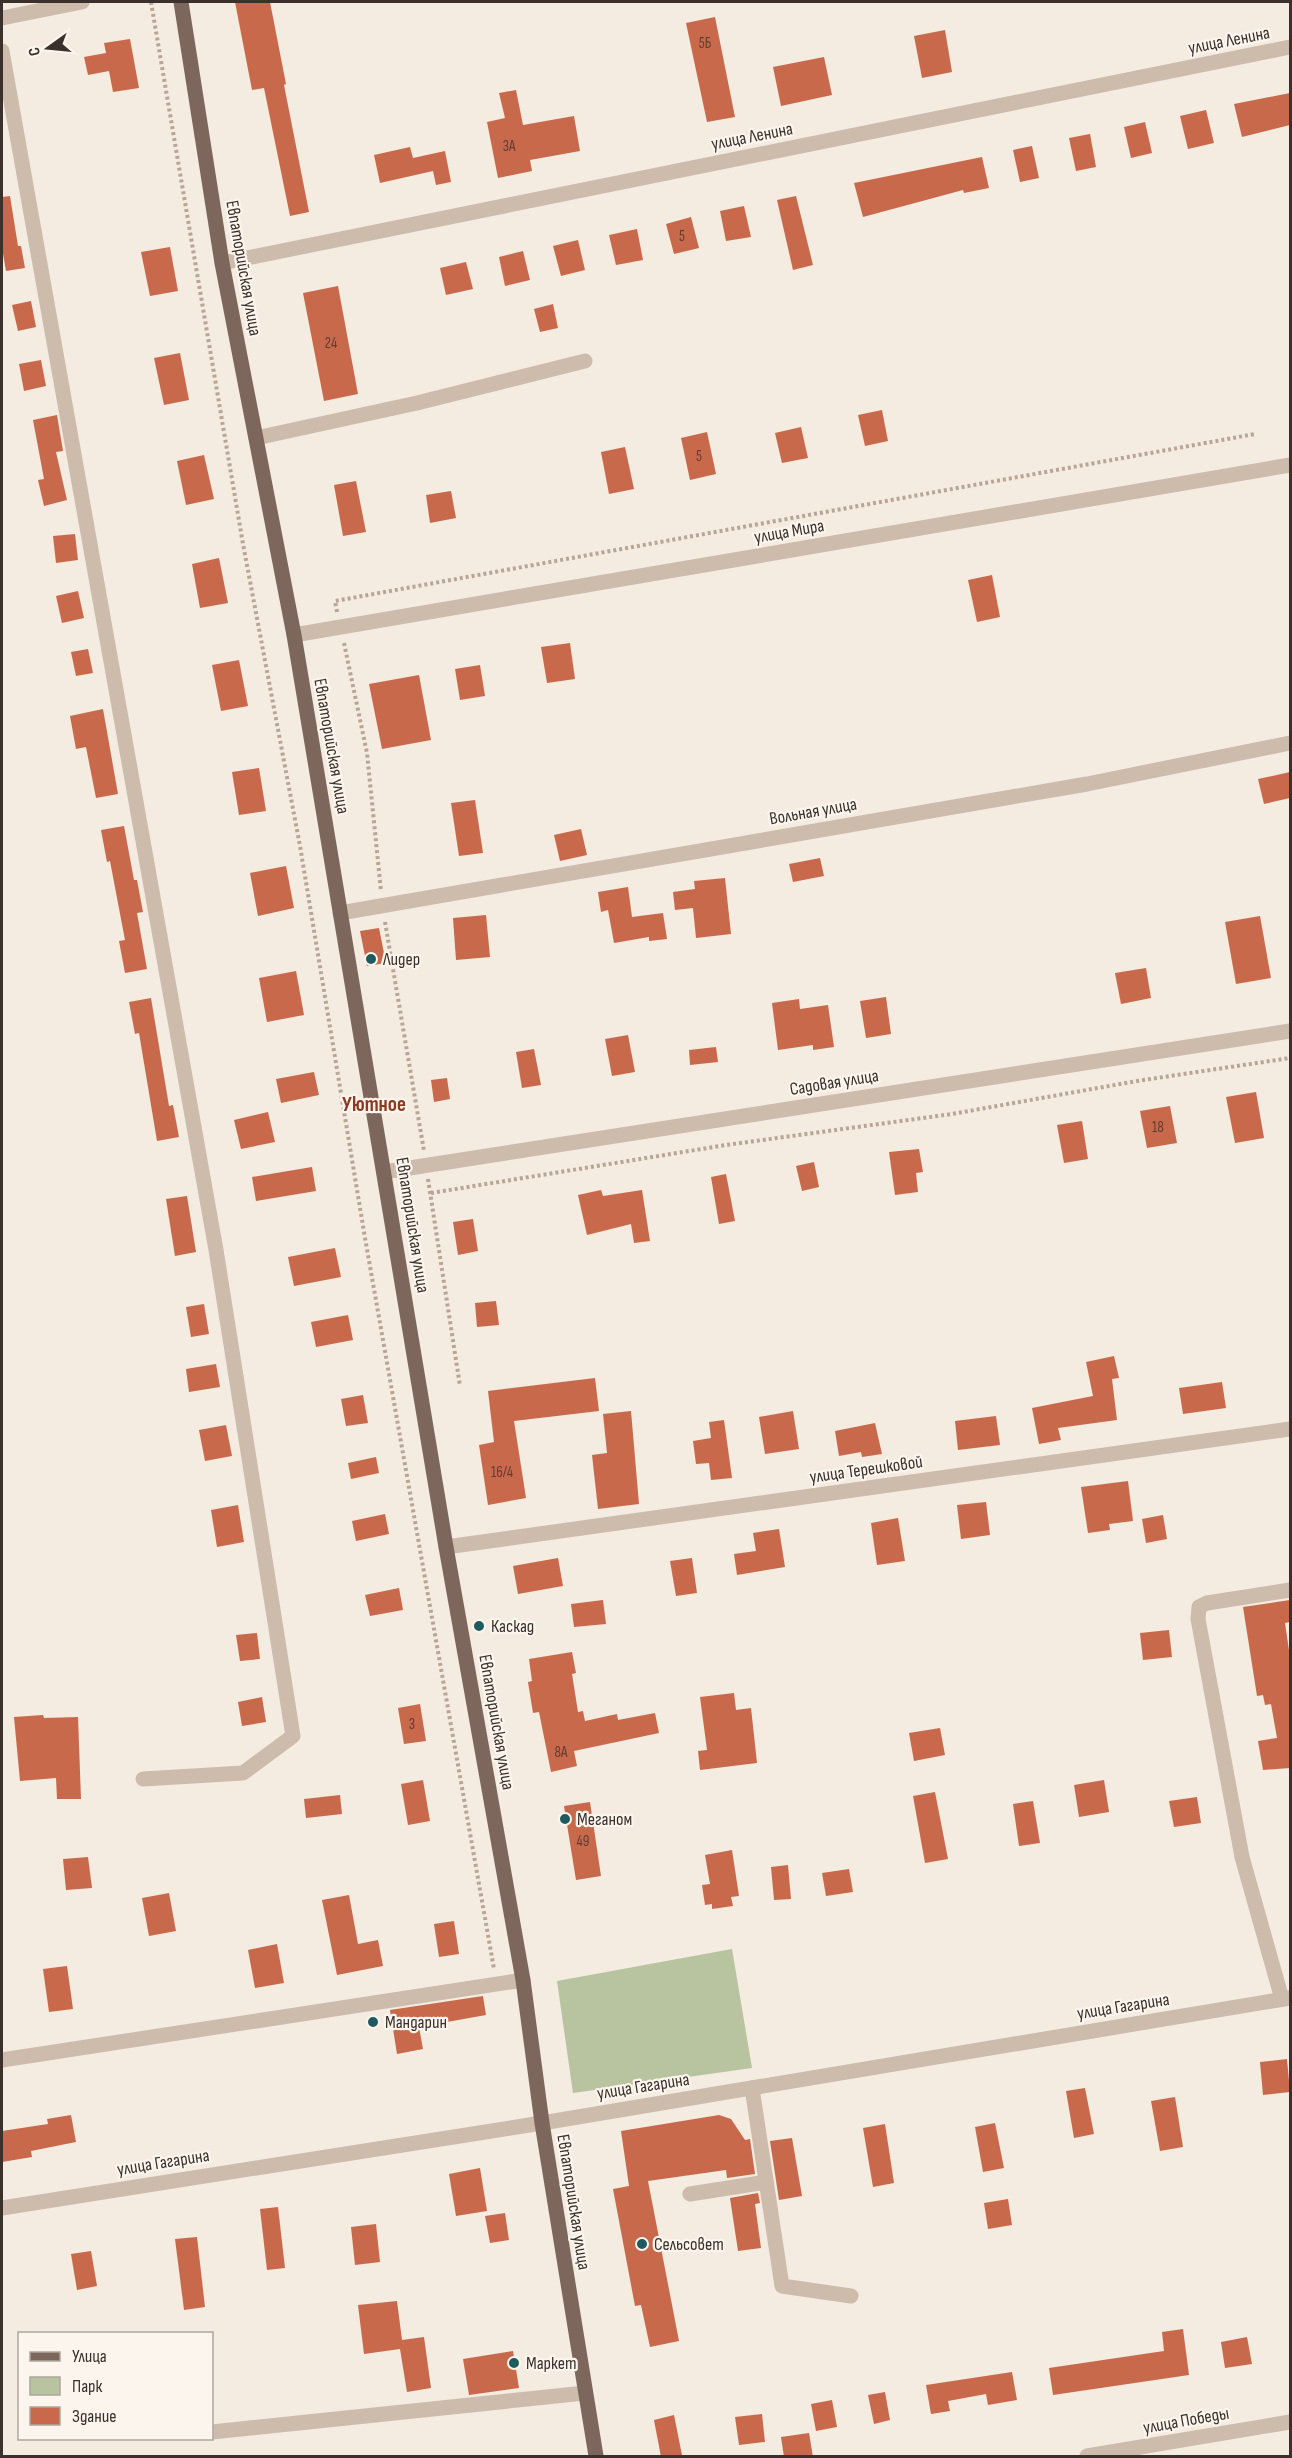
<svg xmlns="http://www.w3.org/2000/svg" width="1292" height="2458" font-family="'Sofia Sans Condensed',sans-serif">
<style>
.green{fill:#b8c4a0}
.building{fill:#c8694b}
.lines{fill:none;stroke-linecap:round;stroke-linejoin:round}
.path{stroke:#b9a596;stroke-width:4;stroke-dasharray:3 3;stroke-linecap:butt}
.minor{stroke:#cdbbac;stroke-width:15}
.major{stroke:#7d675c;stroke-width:15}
.poi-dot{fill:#1f5a5e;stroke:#fbf5ee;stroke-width:2}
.labels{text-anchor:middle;stroke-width:4.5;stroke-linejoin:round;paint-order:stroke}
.number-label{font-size:15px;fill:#5e3e33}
.street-label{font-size:18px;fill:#3b302b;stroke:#fbf5ee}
.poi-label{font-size:18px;fill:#3b302b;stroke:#fbf5ee;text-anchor:start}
.quarter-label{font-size:21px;font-weight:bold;fill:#8c3b22;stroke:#fbf5ee}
</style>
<rect width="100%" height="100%" fill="#f4ebe1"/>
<!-- green -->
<path class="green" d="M 732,1949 L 752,2068 L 573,2093 L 557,1981 Z"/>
<!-- building -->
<g class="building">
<path d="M 235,2 L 270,2 L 286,84 L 284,85 L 309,212 L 290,216 L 264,88 L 252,90 Z"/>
<path d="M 715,17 L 735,117 L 707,122 L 686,23 Z"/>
<path d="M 945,30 L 952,72 L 922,78 L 914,36 Z"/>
<path d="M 130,39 L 139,88 L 113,92 L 109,71 L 88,75 L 84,57 L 106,53 L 104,43 Z"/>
<path d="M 824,57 L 832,95 L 781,106 L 773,67 Z"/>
<path d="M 516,90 L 523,125 L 574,116 L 580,151 L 530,160 L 532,171 L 498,178 L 487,122 L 505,118 L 499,93 Z"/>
<path d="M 1290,93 L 1290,125 L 1242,137 L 1234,104 Z"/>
<path d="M 1206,110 L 1214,143 L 1188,149 L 1180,116 Z"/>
<path d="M 1145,122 L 1152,153 L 1131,158 L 1124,127 Z"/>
<path d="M 1090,134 L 1096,167 L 1076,171 L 1069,138 Z"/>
<path d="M 1032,146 L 1039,178 L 1020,182 L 1013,150 Z"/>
<path d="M 410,147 L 413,158 L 445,151 L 451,182 L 436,185 L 433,171 L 380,183 L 374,155 Z"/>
<path d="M 982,157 L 989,188 L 964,193 L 963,190 L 863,217 L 854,183 Z"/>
<path d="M 10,196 L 18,246 L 21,246 L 25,268 L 6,271 L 2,248 L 2,197 Z"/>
<path d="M 796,196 L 813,265 L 793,270 L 777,200 Z"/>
<path d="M 744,206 L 751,237 L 726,241 L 720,211 Z"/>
<path d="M 691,217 L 699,248 L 674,254 L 666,224 Z"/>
<path d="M 637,229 L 643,260 L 616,265 L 609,235 Z"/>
<path d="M 578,240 L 585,270 L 561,276 L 553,246 Z"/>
<path d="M 170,247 L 178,291 L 150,296 L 141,252 Z"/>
<path d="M 523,251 L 530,280 L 505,286 L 499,257 Z"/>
<path d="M 466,262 L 473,289 L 446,295 L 440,268 Z"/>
<path d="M 338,286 L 358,394 L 324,401 L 303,293 Z"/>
<path d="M 31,301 L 36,327 L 18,331 L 12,305 Z"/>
<path d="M 553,304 L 558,328 L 540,332 L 534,309 Z"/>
<path d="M 180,353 L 189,400 L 164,405 L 154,358 Z"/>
<path d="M 41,360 L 46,386 L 24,391 L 19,364 Z"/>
<path d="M 882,410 L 888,441 L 865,446 L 858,415 Z"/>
<path d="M 57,415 L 63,451 L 56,452 L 67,500 L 44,506 L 38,480 L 44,479 L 33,420 Z"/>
<path d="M 801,427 L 808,458 L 782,463 L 775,433 Z"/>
<path d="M 707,432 L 716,474 L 690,480 L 681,438 Z"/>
<path d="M 625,447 L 634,489 L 609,494 L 601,452 Z"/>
<path d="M 204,455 L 214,499 L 186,505 L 177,461 Z"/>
<path d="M 356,481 L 366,532 L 343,536 L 334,485 Z"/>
<path d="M 451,491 L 456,518 L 430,523 L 426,495 Z"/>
<path d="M 75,534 L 78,560 L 56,563 L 53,536 Z"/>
<path d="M 219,558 L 228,603 L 200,608 L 192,564 Z"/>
<path d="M 992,575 L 1000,617 L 977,622 L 968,580 Z"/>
<path d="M 78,591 L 84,618 L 62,623 L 56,596 Z"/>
<path d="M 570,643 L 575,679 L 547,683 L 541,647 Z"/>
<path d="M 88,649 L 93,673 L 76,676 L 71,652 Z"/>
<path d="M 239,660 L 248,706 L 221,711 L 212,665 Z"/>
<path d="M 480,665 L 485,696 L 460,700 L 455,669 Z"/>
<path d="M 419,675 L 431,740 L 382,749 L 369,684 Z"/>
<path d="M 103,709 L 118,794 L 96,798 L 86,747 L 76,749 L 70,716 Z"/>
<path d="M 259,768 L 266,811 L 239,815 L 232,772 Z"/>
<path d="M 1290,772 L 1290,798 L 1264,804 L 1258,779 Z"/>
<path d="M 475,800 L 483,853 L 459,856 L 451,803 Z"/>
<path d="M 124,826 L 134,880 L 137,880 L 143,912 L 137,913 L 147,969 L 125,973 L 119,941 L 125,940 L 110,861 L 107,862 L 101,830 Z"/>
<path d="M 581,829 L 587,855 L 560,861 L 554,835 Z"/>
<path d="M 820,858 L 824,876 L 793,882 L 789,864 Z"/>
<path d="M 286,866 L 294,908 L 258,916 L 250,873 Z"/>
<path d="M 725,878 L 731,934 L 696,938 L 693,908 L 675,910 L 673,892 L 695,889 L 694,881 Z"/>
<path d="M 628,887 L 632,917 L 663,913 L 667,939 L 649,941 L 649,937 L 614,943 L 608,910 L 601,912 L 598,892 Z"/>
<path d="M 486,915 L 490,957 L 456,960 L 453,918 Z"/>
<path d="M 1260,916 L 1271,978 L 1236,984 L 1225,922 Z"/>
<path d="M 379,928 L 386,963 L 367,966 L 360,931 Z"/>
<path d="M 1146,968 L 1151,998 L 1121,1004 L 1115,973 Z"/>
<path d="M 296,971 L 304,1015 L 267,1022 L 259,978 Z"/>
<path d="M 886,997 L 891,1034 L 866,1038 L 860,1001 Z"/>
<path d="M 151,998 L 169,1106 L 173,1105 L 179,1137 L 157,1141 L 139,1033 L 135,1034 L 129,1002 Z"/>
<path d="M 799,999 L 800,1009 L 828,1005 L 834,1047 L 813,1050 L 813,1045 L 778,1050 L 772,1003 Z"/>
<path d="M 628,1035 L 635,1072 L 612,1076 L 605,1039 Z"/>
<path d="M 716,1047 L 718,1062 L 690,1065 L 689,1050 Z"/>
<path d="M 534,1049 L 541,1085 L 522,1088 L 516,1052 Z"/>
<path d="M 314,1072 L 319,1095 L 281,1103 L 276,1079 Z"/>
<path d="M 447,1078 L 450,1099 L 434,1102 L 431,1080 Z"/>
<path d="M 1256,1092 L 1264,1138 L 1235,1143 L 1226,1097 Z"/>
<path d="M 1170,1106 L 1177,1143 L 1147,1148 L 1140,1111 Z"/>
<path d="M 268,1112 L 275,1142 L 241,1149 L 234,1120 Z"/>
<path d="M 1082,1121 L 1088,1159 L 1064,1163 L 1057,1125 Z"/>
<path d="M 919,1149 L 923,1172 L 916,1173 L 918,1192 L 895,1195 L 889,1152 Z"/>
<path d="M 814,1162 L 819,1187 L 802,1191 L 796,1166 Z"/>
<path d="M 312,1167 L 316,1191 L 256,1201 L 252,1177 Z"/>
<path d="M 726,1174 L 735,1221 L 719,1224 L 711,1177 Z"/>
<path d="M 601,1190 L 603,1196 L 642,1190 L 650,1241 L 634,1243 L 631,1224 L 587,1235 L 578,1195 Z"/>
<path d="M 187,1196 L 196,1252 L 175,1256 L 166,1199 Z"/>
<path d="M 473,1219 L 478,1251 L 458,1255 L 453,1222 Z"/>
<path d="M 335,1248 L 341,1277 L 294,1286 L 288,1257 Z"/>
<path d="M 496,1301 L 499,1325 L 477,1327 L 475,1303 Z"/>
<path d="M 204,1304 L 209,1334 L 191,1337 L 186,1307 Z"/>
<path d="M 348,1315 L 353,1340 L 316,1347 L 311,1322 Z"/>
<path d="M 1114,1356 L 1119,1378 L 1112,1379 L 1117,1420 L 1058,1428 L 1061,1440 L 1039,1444 L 1032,1408 L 1093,1396 L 1086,1362 Z"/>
<path d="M 216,1364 L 220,1387 L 189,1392 L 186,1369 Z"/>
<path d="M 595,1378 L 599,1411 L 514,1421 L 526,1498 L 488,1505 L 479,1445 L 494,1442 L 488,1391 Z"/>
<path d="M 1222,1382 L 1226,1408 L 1183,1414 L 1179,1388 Z"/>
<path d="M 363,1395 L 368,1423 L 346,1426 L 341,1399 Z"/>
<path d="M 631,1411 L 639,1504 L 598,1509 L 592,1455 L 607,1453 L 603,1414 Z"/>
<path d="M 793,1411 L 799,1449 L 765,1454 L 759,1417 Z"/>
<path d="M 996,1416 L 1000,1445 L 958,1450 L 955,1421 Z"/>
<path d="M 724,1420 L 732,1478 L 711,1480 L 709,1463 L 696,1464 L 693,1441 L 711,1438 L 709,1422 Z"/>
<path d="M 875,1423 L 882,1454 L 862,1457 L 861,1452 L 839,1456 L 835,1431 Z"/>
<path d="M 226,1425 L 232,1456 L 205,1461 L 199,1430 Z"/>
<path d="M 376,1457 L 379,1473 L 351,1479 L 348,1463 Z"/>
<path d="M 1128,1481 L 1133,1521 L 1109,1524 L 1110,1530 L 1088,1533 L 1081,1487 Z"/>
<path d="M 986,1502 L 990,1535 L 961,1539 L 957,1505 Z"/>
<path d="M 238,1505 L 244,1542 L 217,1547 L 211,1510 Z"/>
<path d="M 385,1514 L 389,1534 L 356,1541 L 352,1521 Z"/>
<path d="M 1163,1515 L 1167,1539 L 1146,1543 L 1142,1519 Z"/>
<path d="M 898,1518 L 905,1561 L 877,1565 L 871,1523 Z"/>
<path d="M 779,1529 L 785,1567 L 737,1575 L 734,1554 L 756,1551 L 753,1533 Z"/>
<path d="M 558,1558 L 563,1586 L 518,1594 L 513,1566 Z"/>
<path d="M 692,1558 L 697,1593 L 676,1596 L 670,1561 Z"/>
<path d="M 399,1588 L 403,1610 L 370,1616 L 365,1595 Z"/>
<path d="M 603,1600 L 606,1624 L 574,1627 L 571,1604 Z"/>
<path d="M 1290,1600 L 1290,1622 L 1285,1623 L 1290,1657 L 1290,1768 L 1263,1770 L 1258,1741 L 1277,1738 L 1271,1704 L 1265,1705 L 1263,1695 L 1257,1696 L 1243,1607 Z"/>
<path d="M 1169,1630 L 1172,1657 L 1143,1660 L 1140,1633 Z"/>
<path d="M 257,1633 L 260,1659 L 240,1661 L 236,1635 Z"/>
<path d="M 572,1652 L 576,1673 L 572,1674 L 578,1712 L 583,1711 L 585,1721 L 617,1714 L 618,1720 L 655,1713 L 659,1733 L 574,1751 L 577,1766 L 551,1772 L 539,1712 L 533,1713 L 528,1682 L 532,1681 L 529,1659 Z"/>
<path d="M 734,1693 L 736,1710 L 751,1708 L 757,1763 L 700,1770 L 698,1751 L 707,1750 L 700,1697 Z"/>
<path d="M 262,1697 L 266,1722 L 242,1726 L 238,1702 Z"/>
<path d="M 420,1704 L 426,1741 L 404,1744 L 398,1708 Z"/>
<path d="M 43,1715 L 44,1718 L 78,1717 L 81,1799 L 57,1799 L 56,1778 L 20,1781 L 14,1717 Z"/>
<path d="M 940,1728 L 945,1755 L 914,1761 L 909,1733 Z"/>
<path d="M 423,1780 L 430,1821 L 408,1825 L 401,1784 Z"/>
<path d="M 1104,1780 L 1109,1812 L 1079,1817 L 1074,1785 Z"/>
<path d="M 935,1792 L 948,1859 L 925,1863 L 913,1796 Z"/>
<path d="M 340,1795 L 342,1814 L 306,1818 L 304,1799 Z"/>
<path d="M 1197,1797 L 1201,1823 L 1174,1827 L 1169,1801 Z"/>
<path d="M 1033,1801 L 1040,1843 L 1019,1846 L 1013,1804 Z"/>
<path d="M 590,1802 L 601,1876 L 576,1880 L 564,1806 Z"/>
<path d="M 732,1850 L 739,1896 L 731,1897 L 733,1906 L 712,1909 L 712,1904 L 705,1905 L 702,1885 L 710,1884 L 705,1855 Z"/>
<path d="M 88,1857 L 92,1888 L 66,1890 L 63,1859 Z"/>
<path d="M 788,1865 L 791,1899 L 774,1900 L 771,1867 Z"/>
<path d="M 849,1869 L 853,1892 L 826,1896 L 822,1873 Z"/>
<path d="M 169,1893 L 176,1931 L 149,1936 L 142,1898 Z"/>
<path d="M 349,1895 L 358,1944 L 378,1940 L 383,1966 L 337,1975 L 322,1900 Z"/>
<path d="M 454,1921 L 459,1954 L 439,1957 L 434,1924 Z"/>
<path d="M 277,1944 L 284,1983 L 255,1988 L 248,1950 Z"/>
<path d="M 67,1966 L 73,2009 L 49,2012 L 43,1969 Z"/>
<path d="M 483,1996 L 486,2015 L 419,2027 L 423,2049 L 397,2054 L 390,2010 Z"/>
<path d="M 1287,2059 L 1290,2092 L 1263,2095 L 1260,2062 Z"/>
<path d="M 1085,2088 L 1094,2134 L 1074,2138 L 1066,2091 Z"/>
<path d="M 1175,2097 L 1183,2147 L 1160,2151 L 1151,2101 Z"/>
<path d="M 71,2115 L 76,2142 L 31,2151 L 32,2157 L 2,2162 L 2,2131 L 48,2124 L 47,2119 Z"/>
<path d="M 719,2115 L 731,2119 L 745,2140 L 750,2139 L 755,2174 L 727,2178 L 726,2170 L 648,2181 L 679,2341 L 650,2347 L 641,2305 L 635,2306 L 613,2189 L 629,2186 L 621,2131 Z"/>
<path d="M 995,2123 L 1004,2168 L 983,2172 L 975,2127 Z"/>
<path d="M 885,2124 L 894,2183 L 873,2187 L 863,2128 Z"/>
<path d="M 792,2138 L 802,2196 L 779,2200 L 770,2141 Z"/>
<path d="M 480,2168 L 487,2211 L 456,2216 L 449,2174 Z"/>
<path d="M 758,2193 L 760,2203 L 755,2204 L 761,2248 L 738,2251 L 730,2198 Z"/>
<path d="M 1008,2199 L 1012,2225 L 988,2229 L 984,2203 Z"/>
<path d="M 278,2207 L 285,2268 L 267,2270 L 260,2209 Z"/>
<path d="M 505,2213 L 509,2240 L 490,2243 L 485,2216 Z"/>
<path d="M 376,2224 L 380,2262 L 355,2265 L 351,2227 Z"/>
<path d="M 197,2237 L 205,2307 L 184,2310 L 175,2239 Z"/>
<path d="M 91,2251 L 97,2286 L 77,2290 L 71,2254 Z"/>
<path d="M 397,2301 L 402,2340 L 424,2337 L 431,2388 L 407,2392 L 400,2349 L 364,2354 L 358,2305 Z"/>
<path d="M 1183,2329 L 1189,2375 L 1053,2395 L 1049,2368 L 1164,2351 L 1162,2332 Z"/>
<path d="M 1247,2337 L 1252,2364 L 1225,2368 L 1221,2342 Z"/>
<path d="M 513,2351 L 519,2388 L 469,2395 L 463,2359 Z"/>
<path d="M 1012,2372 L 1017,2400 L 988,2405 L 986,2394 L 948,2401 L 950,2411 L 931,2414 L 926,2385 Z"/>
<path d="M 885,2392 L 890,2420 L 874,2424 L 868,2395 Z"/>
<path d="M 832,2400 L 837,2427 L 816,2431 L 811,2404 Z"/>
<path d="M 762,2414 L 765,2442 L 739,2445 L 735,2417 Z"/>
<path d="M 674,2415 L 682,2455 L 661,2457 L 654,2420 Z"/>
<path d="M 809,2433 L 813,2457 L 784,2457 L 781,2437 Z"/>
</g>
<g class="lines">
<!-- path -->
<g class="path">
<path d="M 151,2 L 243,544 L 300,846 L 365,1238 L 494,1969"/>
<path d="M 337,612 L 335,601 L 1255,434"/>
<path d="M 344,643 L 367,753 L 381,891"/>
<path d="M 385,922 L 424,1151"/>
<path d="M 428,1179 L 460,1386"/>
<path d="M 431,1193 L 726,1145 L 952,1114 L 1137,1081 L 1290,1058"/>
</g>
<!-- minor -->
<g class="minor">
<path d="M 2,18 L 82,2"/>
<path d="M 2,51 L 216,1250 L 293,1736 L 243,1773 L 143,1779"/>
<path d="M 222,263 L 1290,47"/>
<path d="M 256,438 L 417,403 L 585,361"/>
<path d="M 294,635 L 1290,465"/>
<path d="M 340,913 L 1087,784 L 1290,743"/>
<path d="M 384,1172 L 1290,1031"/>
<path d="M 446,1547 L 1290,1429"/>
<path d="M 1282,1999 L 1242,1857 L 1198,1619 L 1199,1607 L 1207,1603 L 1290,1590"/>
<path d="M 2,2060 L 523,1980"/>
<path d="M 752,2088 L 782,2286 L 851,2296"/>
<path d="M 690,2194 L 766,2182"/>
<path d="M 2,2208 L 542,2123 L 1290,1998"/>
<path d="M 212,2432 L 585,2393"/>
<path d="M 1087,2456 L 1290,2422"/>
</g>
<!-- major -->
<path class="major" d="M 181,2 L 222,263 L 294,635 L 446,1547 L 523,1980 L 542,2123 L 596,2456"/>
</g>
<!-- markers -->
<g class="poi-dot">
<circle cx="371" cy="959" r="6"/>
<circle cx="479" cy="1626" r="6"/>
<circle cx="565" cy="1819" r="6"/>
<circle cx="373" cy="2022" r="6"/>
<circle cx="642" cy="2244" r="6"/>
<circle cx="514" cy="2363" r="6"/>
</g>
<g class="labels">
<!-- number labels -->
<g class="number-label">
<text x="705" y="48">5Б</text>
<text x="509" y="151">3А</text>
<text x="682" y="241">5</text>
<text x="331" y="348">24</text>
<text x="699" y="461">5</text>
<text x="1158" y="1132">18</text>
<text x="502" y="1477">16/4</text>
<text x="412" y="1729">3</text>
<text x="561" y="1757">8А</text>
<text x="583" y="1846">49</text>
</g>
<!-- street labels -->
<g class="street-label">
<text transform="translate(1229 40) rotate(-11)" y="6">улица Ленина</text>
<text transform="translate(752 136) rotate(-11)" y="6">улица Ленина</text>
<text transform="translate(244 268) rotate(80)" y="6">Евпаторийская улица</text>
<text transform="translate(789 531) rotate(-10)" y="6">улица Мира</text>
<text transform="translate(332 746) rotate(80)" y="6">Евпаторийская улица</text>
<text transform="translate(813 811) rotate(-10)" y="6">Вольная улица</text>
<text transform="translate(834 1082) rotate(-9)" y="6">Садовая улица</text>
<text transform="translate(413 1225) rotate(81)" y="6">Евпаторийская улица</text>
<text transform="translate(866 1469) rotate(-8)" y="6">улица Терешковой</text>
<text transform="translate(497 1722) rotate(80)" y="6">Евпаторийская улица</text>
<text transform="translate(1123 2006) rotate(-9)" y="6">улица Гагарина</text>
<text transform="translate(643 2086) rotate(-9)" y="6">улица Гагарина</text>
<text transform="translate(163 2162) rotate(-9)" y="6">улица Гагарина</text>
<text transform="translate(574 2202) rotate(81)" y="6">Евпаторийская улица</text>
<text transform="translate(1186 2420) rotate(-10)" y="6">улица Победы</text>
</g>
<!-- poi labels -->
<g class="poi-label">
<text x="383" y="965">Лидер</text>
<text x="491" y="1632">Каскад</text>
<text x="577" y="1825">Меганом</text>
<text x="385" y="2028">Мандарин</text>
<text x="654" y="2250">Сельсовет</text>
<text x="526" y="2369">Маркет</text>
</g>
<!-- quarter labels -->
<g class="quarter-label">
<text x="374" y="1111">Уютное</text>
</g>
</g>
<!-- border -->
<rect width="1292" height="2458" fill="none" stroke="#3b302b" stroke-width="6"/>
<!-- legend -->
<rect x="18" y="2332" width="195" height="108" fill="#fbf5ee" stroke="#aea6a0" stroke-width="1.5"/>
<rect x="30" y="2352" width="30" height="9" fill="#7d675c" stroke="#aea6a0" stroke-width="1.5"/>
<text x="72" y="2362" font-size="18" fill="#3b302b">Улица</text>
<rect x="30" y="2377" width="30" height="18" fill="#b8c4a0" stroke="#aea6a0" stroke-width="1.5"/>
<text x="72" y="2392" font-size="18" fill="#3b302b">Парк</text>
<rect x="30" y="2407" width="30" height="18" fill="#c8694b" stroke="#aea6a0" stroke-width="1.5"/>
<text x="72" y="2422" font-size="18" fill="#3b302b">Здание</text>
<!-- north arrow -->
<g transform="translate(48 48) rotate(255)" stroke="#fbf5ee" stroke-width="4.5" paint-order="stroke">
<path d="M0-4.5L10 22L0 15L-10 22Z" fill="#3b302b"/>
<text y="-9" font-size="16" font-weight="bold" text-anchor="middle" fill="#3b302b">С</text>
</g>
</svg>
